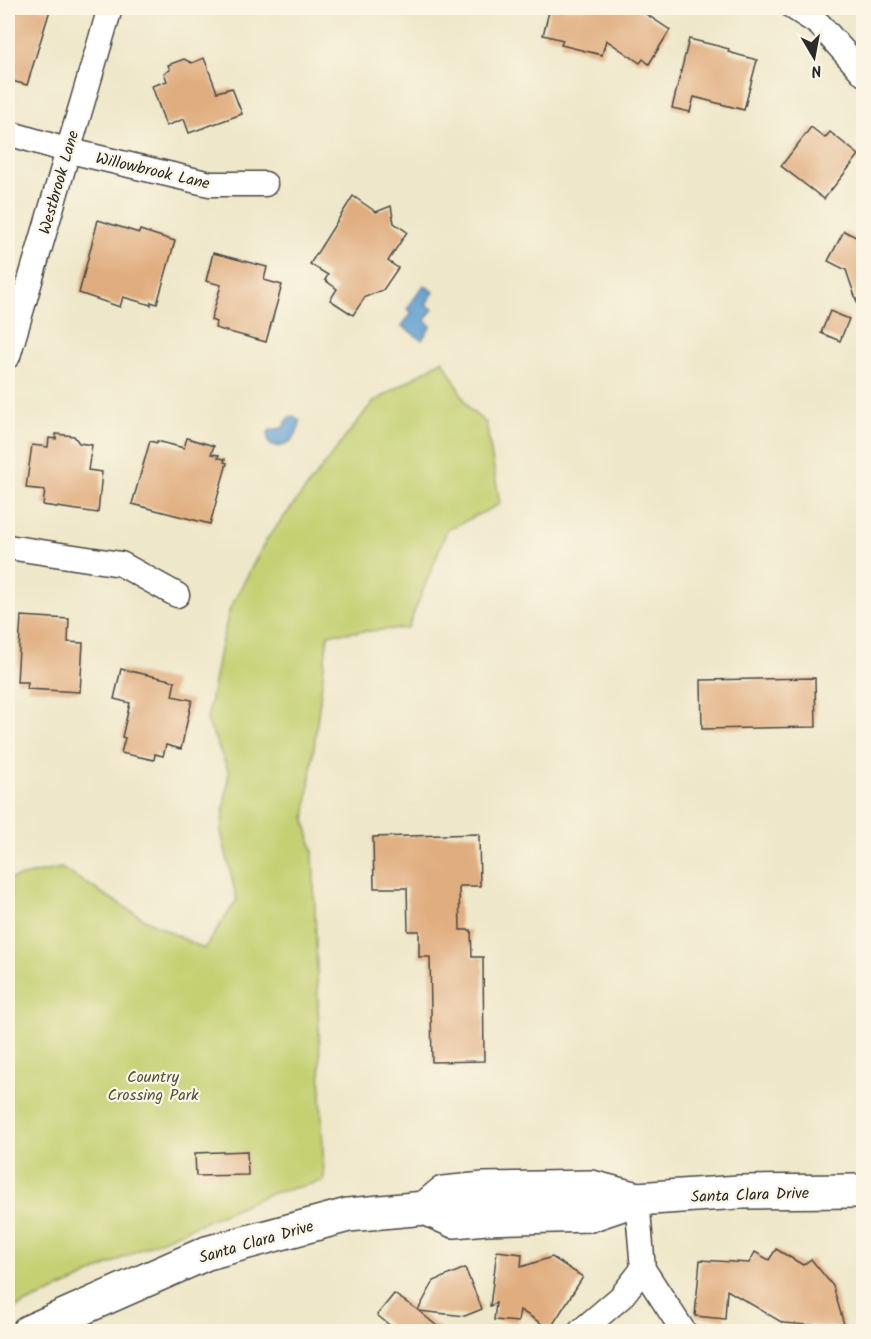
<svg xmlns="http://www.w3.org/2000/svg" width="871" height="1339" font-family="Kalam,sans-serif">
<style>
.green{fill:#c4d072;stroke:#787e4e;stroke-width:1.5}
.water{fill:#5f9fd2;stroke:#45657e;stroke-width:1.5}
.building{fill:#e0ad7f}
.lines{fill:none;stroke-linecap:round;stroke-linejoin:round}
.minor-casing{stroke:#484743;stroke-width:27}
.secondary-casing{stroke:#484743;stroke-width:36}
.minor{stroke:#fff;stroke-width:24}
.secondary{stroke:#fff;stroke-width:33}
.labels{text-anchor:middle;stroke-width:4.5;stroke-linejoin:round;paint-order:stroke}
.street-label{font-size:16px;fill:#2b2b2b;stroke:#fcf5e5}
.park-label{font-size:16px;fill:#51543d;stroke:#fcf5e5}
</style>
<rect width="100%" height="100%" fill="#fcf5e5"/>
<filter id="ink" filterUnits="userSpaceOnUse"><feTurbulence type="fractalNoise" baseFrequency=".0167" numOctaves="2"/><feDisplacementMap in="SourceGraphic" scale="12" xChannelSelector="R" yChannelSelector="G"/><feConvolveMatrix kernelMatrix="1 2 1 2 8 2 1 2 1" color-interpolation-filters="sRGB"/></filter>
<filter id="wash" filterUnits="userSpaceOnUse"><feTurbulence type="fractalNoise" baseFrequency=".008" numOctaves="4" result="noise"/><feDisplacementMap in="SourceGraphic" scale="24" xChannelSelector="R" yChannelSelector="G"/><feGaussianBlur stdDeviation="1.35" result="paint"/><feColorMatrix in="noise" values="0 0 0 0 0 0 0 0 0 0 0 0 0 0 0 0 0 1.4 0 .05"/><feComposite in="paint" operator="in"/></filter>
<g filter="url(#wash)">
<rect width="100%" height="100%" fill="#eee7c9"/>
<!-- green -->
<path class="green" d="M 443,360 L 470,410 L 486,423 L 500,504 L 447,530 L 408,628 L 328,634 L 305,820 L 313,851 L 324,1181 L 269,1194 L 134,1252 L 79,1280 L 8,1311 L 8,879 L 61,868 L 146,920 L 204,949 L 237,900 L 221,831 L 229,772 L 207,720 L 221,645 L 230,608 L 267,539 L 372,403 Z"/>
<!-- water -->
<g class="water">
<path d="M 424,285 L 434,292 L 426,304 L 433,309 L 425,320 L 431,326 L 422,340 L 402,326 L 412,312 L 407,309 Z"/>
<path d="M 294,416 L 300,421 C 298,436 287,451 271,445 L 268,442 L 268,433 L 270,430 L 283,428 L 289,417 Z"/>
</g>
<g id="blocks">
<!-- building -->
<g class="building">
<path d="M 8,8 L 40,8 L 50,10 L 27,85 L 8,80 Z"/>
<path d="M 550,8 L 637,8 L 670,30 L 649,64 L 643,59 L 640,63 L 606,40 L 602,55 L 561,45 L 563,40 L 543,35 Z"/>
<path d="M 689,39 L 718,46 L 729,49 L 728,52 L 757,60 L 744,110 L 694,97 L 690,112 L 672,108 Z"/>
<path d="M 204,58 L 217,92 L 232,88 L 242,114 L 189,133 L 184,119 L 166,126 L 152,86 L 167,81 L 164,73 L 170,70 L 168,65 L 184,59 L 192,63 Z"/>
<path d="M 811,127 L 825,138 L 830,132 L 859,155 L 824,199 L 781,166 Z"/>
<path d="M 353,196 L 376,212 L 391,206 L 394,223 L 407,232 L 388,261 L 398,268 L 383,290 L 365,297 L 353,315 L 330,300 L 337,289 L 325,280 L 328,275 L 310,264 Z"/>
<path d="M 98,220 L 139,233 L 140,230 L 175,241 L 157,304 L 151,302 L 151,305 L 123,297 L 120,307 L 79,293 Z"/>
<path d="M 844,231 L 864,241 L 864,310 L 860,311 L 846,270 L 828,261 Z"/>
<path d="M 213,253 L 267,267 L 264,280 L 282,285 L 266,342 L 215,328 L 216,322 L 211,320 L 221,285 L 206,281 Z"/>
<path d="M 830,311 L 849,319 L 840,341 L 821,333 Z"/>
<path d="M 56,434 L 74,436 L 79,443 L 92,445 L 88,470 L 102,472 L 98,513 L 43,505 L 45,490 L 26,488 L 32,445 L 48,447 L 49,438 L 56,439 Z"/>
<path d="M 187,438 L 214,446 L 211,454 L 219,455 L 218,458 L 225,459 L 224,462 L 227,463 L 210,524 L 132,504 L 150,441 L 157,443 L 157,441 L 184,448 Z"/>
<path d="M 21,616 L 69,619 L 68,642 L 83,643 L 80,692 L 27,689 L 28,682 L 17,682 Z"/>
<path d="M 121,669 L 175,681 L 172,696 L 192,700 L 181,749 L 166,745 L 163,756 L 155,754 L 154,760 L 121,753 L 125,738 L 122,737 L 130,703 L 114,699 Z"/>
<path d="M 815,678 L 816,727 L 702,729 L 701,680 Z"/>
<path d="M 479,834 L 480,886 L 459,886 L 460,930 L 471,930 L 472,957 L 483,957 L 484,1061 L 432,1062 L 430,957 L 419,957 L 419,931 L 408,931 L 407,888 L 374,888 L 373,837 Z"/>
<path d="M 247,1151 L 248,1175 L 196,1176 L 195,1153 Z"/>
<path d="M 776,1249 L 803,1265 L 811,1259 L 833,1286 L 845,1328 L 783,1323 L 727,1290 L 725,1319 L 695,1316 L 700,1260 L 749,1263 L 755,1252 L 769,1260 Z"/>
<path d="M 497,1251 L 522,1254 L 521,1267 L 552,1257 L 583,1277 L 550,1329 L 520,1310 L 518,1322 L 494,1320 L 496,1303 L 490,1306 Z"/>
<path d="M 465,1268 L 482,1309 L 465,1316 L 419,1311 L 444,1332 L 398,1332 L 377,1315 L 394,1294 L 418,1310 L 434,1281 Z"/>
</g>
</g>
</g>
<g filter="url(#ink)">
<use href="#blocks" fill-opacity="0" stroke="#484743" stroke-width="1.5"/>
<g class="lines">
<!-- minor casing -->
<g class="minor-casing">
<g id="minor">
<path d="M 794,8 L 819,24 L 864,74"/>
<path d="M 8,133 L 66,150 L 210,184 L 265,184"/>
<path d="M 8,356 L 110,8"/>
<path d="M 8,547 L 121,564 L 177,595"/>
<path d="M 637,1199 L 643,1269 L 684,1332"/>
<path d="M 580,1332 L 621,1297 L 643,1269"/>
</g>
</g>
<!-- secondary casing -->
<g class="secondary-casing">
<g id="secondary">
<path d="M 425,1208 L 443,1193 L 484,1189 L 591,1187 L 637,1199"/>
<path d="M 28,1332 L 207,1253 L 348,1215 L 425,1208 L 454,1221 L 486,1218 L 590,1215 L 637,1199 L 739,1192 L 864,1191"/>
</g>
</g>
<!-- minor -->
<use href="#minor" class="minor"/>
<!-- secondary -->
<use href="#secondary" class="secondary"/>
</g>
</g>
<g class="labels">
<!-- street labels -->
<g class="street-label">
<text transform="translate(153 170) rotate(13)" y="6">Willowbrook Lane</text>
<text transform="translate(58 182) rotate(-74)" y="6">Westbrook Lane</text>
<text transform="translate(750 1194) rotate(-2)" y="6">Santa Clara Drive</text>
<text transform="translate(256 1241) rotate(-16)" y="6">Santa Clara Drive</text>
</g>
<!-- park labels -->
<g class="park-label">
<text x="153" y="1082">Country<tspan x="153" dy="18">Crossing Park</tspan></text>
</g>
</g>
<!-- margin -->
<rect width="871" height="1339" fill="none" stroke="#fcf5e5" stroke-width="30"/>
<!-- north arrow -->
<g transform="translate(814 57) rotate(170)" stroke="#fcf5e5" stroke-width="4.5" paint-order="stroke">
<path d="M0-4.5L10 22L0 15L-10 22Z" fill="#2b2b2b"/>
<text y="-9" font-size="16" font-weight="bold" text-anchor="middle" fill="#2b2b2b">N</text>
</g>
</svg>
